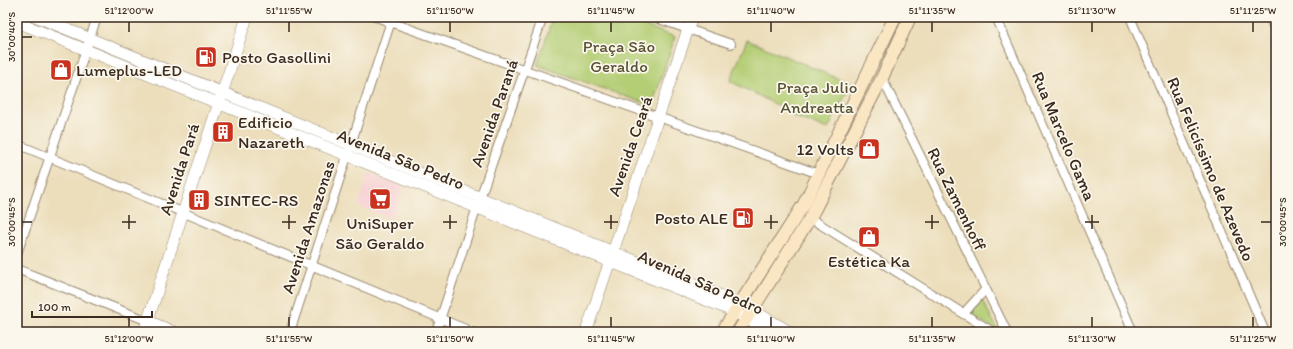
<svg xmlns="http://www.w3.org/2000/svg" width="1293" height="349" font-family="Itim,sans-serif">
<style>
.built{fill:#f7cfd3}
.green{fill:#b4ce74;stroke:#787c49}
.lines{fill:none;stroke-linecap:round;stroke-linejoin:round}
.minor-casing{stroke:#94846c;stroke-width:10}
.tertiary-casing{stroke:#94846c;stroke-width:12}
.secondary-casing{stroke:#94846c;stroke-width:14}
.minor{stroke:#fff;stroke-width:8}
.tertiary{stroke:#fff;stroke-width:11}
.secondary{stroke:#fbe6c4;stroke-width:12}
.ticks{fill:none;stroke:#3b2a1e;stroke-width:1.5}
.labels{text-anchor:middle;stroke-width:3.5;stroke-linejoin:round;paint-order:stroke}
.park-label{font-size:17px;fill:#595334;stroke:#fbf7ec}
.poi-label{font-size:17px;fill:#3b2a1e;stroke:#fbf7ec;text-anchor:start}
.street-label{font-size:17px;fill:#3b2a1e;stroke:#fbf7ec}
.neatline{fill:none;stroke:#3b2a1e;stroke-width:1.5}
.ticks-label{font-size:10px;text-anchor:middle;fill:#3b2a1e}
</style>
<rect width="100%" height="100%" fill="#fbf7ec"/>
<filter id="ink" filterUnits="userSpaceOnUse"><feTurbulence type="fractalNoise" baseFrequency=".025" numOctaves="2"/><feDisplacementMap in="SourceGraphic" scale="8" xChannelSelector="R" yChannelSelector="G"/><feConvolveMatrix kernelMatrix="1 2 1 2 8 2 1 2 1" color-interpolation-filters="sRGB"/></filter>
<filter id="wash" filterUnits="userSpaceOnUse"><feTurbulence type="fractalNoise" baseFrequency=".012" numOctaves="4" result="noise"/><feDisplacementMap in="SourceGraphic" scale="16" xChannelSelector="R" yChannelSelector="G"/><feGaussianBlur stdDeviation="0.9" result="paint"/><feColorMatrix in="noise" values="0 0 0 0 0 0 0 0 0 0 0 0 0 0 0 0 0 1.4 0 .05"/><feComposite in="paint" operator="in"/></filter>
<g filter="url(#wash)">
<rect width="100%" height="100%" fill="#ecdebb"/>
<!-- built -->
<path class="built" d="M 369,173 L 404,186 L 392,218 L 358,206 Z"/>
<!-- green -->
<g class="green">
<path d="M 553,17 L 621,17 L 675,37 L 652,106 L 537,65 Z"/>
<path d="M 747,40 L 851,84 L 828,129 L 792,116 L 795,109 L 784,103 L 781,107 L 730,81 Z"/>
<path d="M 982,300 L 999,332 L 969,313 Z"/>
</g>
</g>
<g filter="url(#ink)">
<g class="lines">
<!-- minor casing -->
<g class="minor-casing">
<g id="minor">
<path d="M 376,17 L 819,174"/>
<path d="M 653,17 L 731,44"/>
<path d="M 996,17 L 1133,332"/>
<path d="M 1130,17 L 1265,332"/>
<path d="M 1269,17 L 1276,32"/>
<path d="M 882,78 L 1007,332"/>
<path d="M 17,144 L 473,332"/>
<path d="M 810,218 L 993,332"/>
<path d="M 17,254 L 97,17"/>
<path d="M 17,269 L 148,321"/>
<path d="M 963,314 L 985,290"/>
<path d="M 290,332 L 392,18"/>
<path d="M 436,332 L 480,198 L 543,17"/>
</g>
</g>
<!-- tertiary casing -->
<g class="tertiary-casing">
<g id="tertiary">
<path d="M 37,17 L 741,304"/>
<path d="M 17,22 L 735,312 L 770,332"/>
<path d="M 752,310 L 790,332"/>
<path d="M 148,321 L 174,332"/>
<path d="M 144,332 L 247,17"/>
<path d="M 586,332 L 692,17"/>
</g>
</g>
<!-- secondary casing -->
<g class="secondary-casing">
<g id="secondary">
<path d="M 722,332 L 804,204 L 895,17"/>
<path d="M 738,332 L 810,218 L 882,78 L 910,17"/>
</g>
</g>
<!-- minor -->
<use href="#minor" class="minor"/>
<!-- tertiary -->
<use href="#tertiary" class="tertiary"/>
<!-- secondary -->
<use href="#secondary" class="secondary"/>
</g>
</g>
<!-- ticks -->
<path class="ticks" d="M 129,22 L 129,32M 289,22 L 289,32M 450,22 L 450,32M 611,22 L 611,32M 771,22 L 771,32M 932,22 L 932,32M 1092,22 L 1092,32M 1253,22 L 1253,32M 22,37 L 32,37M 129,215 L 129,229M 289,215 L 289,229M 450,215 L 450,229M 611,215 L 611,229M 771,215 L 771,229M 932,215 L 932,229M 1092,215 L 1092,229M 22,222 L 32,222M 122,222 L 136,222M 282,222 L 296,222M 443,222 L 457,222M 604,222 L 618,222M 764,222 L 778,222M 925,222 L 939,222M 1085,222 L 1099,222M 1261,222 L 1271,222M 129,317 L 129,327M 289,317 L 289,327M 450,317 L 450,327M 611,317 L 611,327M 771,317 L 771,327M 932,317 L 932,327M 1092,317 L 1092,327M 1253,317 L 1253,327"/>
<!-- icons -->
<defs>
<g id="fuel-square" transform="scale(1.15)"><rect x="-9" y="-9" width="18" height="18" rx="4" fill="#c8321e" stroke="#fbf7ec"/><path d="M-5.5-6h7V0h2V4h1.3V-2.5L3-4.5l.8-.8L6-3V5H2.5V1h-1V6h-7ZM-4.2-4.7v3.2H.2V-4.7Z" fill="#fff"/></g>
<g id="shop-square" transform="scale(1.15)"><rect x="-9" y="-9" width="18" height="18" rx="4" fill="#c8321e" stroke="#fbf7ec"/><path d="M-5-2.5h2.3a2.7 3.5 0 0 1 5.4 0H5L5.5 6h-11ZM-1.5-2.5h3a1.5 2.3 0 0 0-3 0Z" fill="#fff"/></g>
<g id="building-square" transform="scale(1.15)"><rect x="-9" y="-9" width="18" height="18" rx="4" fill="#c8321e" stroke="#fbf7ec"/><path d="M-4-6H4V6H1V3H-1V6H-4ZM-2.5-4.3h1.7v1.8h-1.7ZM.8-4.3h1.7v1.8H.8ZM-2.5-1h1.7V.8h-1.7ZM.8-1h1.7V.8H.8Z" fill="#fff"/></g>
<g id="supermarket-square" transform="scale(1.15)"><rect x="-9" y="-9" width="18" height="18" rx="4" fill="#c8321e" stroke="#fbf7ec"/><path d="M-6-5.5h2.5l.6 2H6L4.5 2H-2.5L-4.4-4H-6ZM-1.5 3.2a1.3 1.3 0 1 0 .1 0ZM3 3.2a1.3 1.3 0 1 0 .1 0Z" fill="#fff"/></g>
</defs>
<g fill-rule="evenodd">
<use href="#fuel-square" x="206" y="57"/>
<use href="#shop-square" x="61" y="70"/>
<use href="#building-square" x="223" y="132"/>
<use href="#shop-square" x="869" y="149"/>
<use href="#supermarket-square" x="380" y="199"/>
<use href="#building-square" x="199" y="200"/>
<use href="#fuel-square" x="743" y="218"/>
<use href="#shop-square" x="869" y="237"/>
</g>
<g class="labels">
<!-- park labels -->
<g class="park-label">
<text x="619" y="52">Praça São<tspan x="619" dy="20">Geraldo</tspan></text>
<text x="817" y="93">Praça Julio<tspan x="817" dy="20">Andreatta</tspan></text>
</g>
<!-- poi labels -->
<g class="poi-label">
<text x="222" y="63">Posto Gasollini</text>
<text x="76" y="76">Lumeplus-LED</text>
<text x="238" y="128">Edificio<tspan x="238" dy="20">Nazareth</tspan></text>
<text x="854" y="155" text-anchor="end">12 Volts</text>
<text x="214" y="206">SINTEC-RS</text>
<text x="728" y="224" text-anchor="end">Posto ALE</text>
<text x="380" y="229" text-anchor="middle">UniSuper<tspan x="380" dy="20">São Geraldo</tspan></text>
<text x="869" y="267" text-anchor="middle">Estética Ka</text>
</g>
<!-- street labels -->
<g class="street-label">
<text transform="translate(494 113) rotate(-71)" y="6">Avenida Paraná</text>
<text transform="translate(1064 136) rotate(67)" y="6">Rua Marcelo Gama</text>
<text transform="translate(630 146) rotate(-71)" y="6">Avenida Ceará</text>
<text transform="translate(401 159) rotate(22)" y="6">Avenida São Pedro</text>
<text transform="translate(179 169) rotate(-72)" y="6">Avenida Pará</text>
<text transform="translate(1211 169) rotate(67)" y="6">Rua Felicíssimo de Azevedo</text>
<text transform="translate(957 199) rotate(64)" y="6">Rua Zamenhoff</text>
<text transform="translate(308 227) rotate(-72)" y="6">Avenida Amazonas</text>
<text transform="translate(701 282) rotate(24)" y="6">Avenida São Pedro</text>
</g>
</g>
<!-- margin -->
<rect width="1293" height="349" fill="none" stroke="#fbf7ec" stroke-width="44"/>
<!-- scale -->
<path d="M32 311v6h120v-6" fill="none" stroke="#3b2a1e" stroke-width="2"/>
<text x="38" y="311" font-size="12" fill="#3b2a1e" stroke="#fbf7ec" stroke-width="3" paint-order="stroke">100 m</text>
<rect x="22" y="22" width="1249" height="305" class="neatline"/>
<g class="ticks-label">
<text x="129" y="14">51°12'00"W</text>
<text x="289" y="14">51°11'55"W</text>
<text x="450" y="14">51°11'50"W</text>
<text x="611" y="14">51°11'45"W</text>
<text x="771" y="14">51°11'40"W</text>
<text x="932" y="14">51°11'35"W</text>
<text x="1092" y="14">51°11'30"W</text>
<text x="1253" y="14">51°11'25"W</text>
<text transform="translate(11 37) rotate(-90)" y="4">30°00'40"S</text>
<text transform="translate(11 222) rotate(-90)" y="4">30°00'45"S</text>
<text transform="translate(1282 222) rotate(-90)" y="4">30°00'45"S</text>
<text x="129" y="342">51°12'00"W</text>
<text x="289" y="342">51°11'55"W</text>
<text x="450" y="342">51°11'50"W</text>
<text x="611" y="342">51°11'45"W</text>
<text x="771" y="342">51°11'40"W</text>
<text x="932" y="342">51°11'35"W</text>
<text x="1092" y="342">51°11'30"W</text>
<text x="1253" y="342">51°11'25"W</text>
</g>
</svg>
